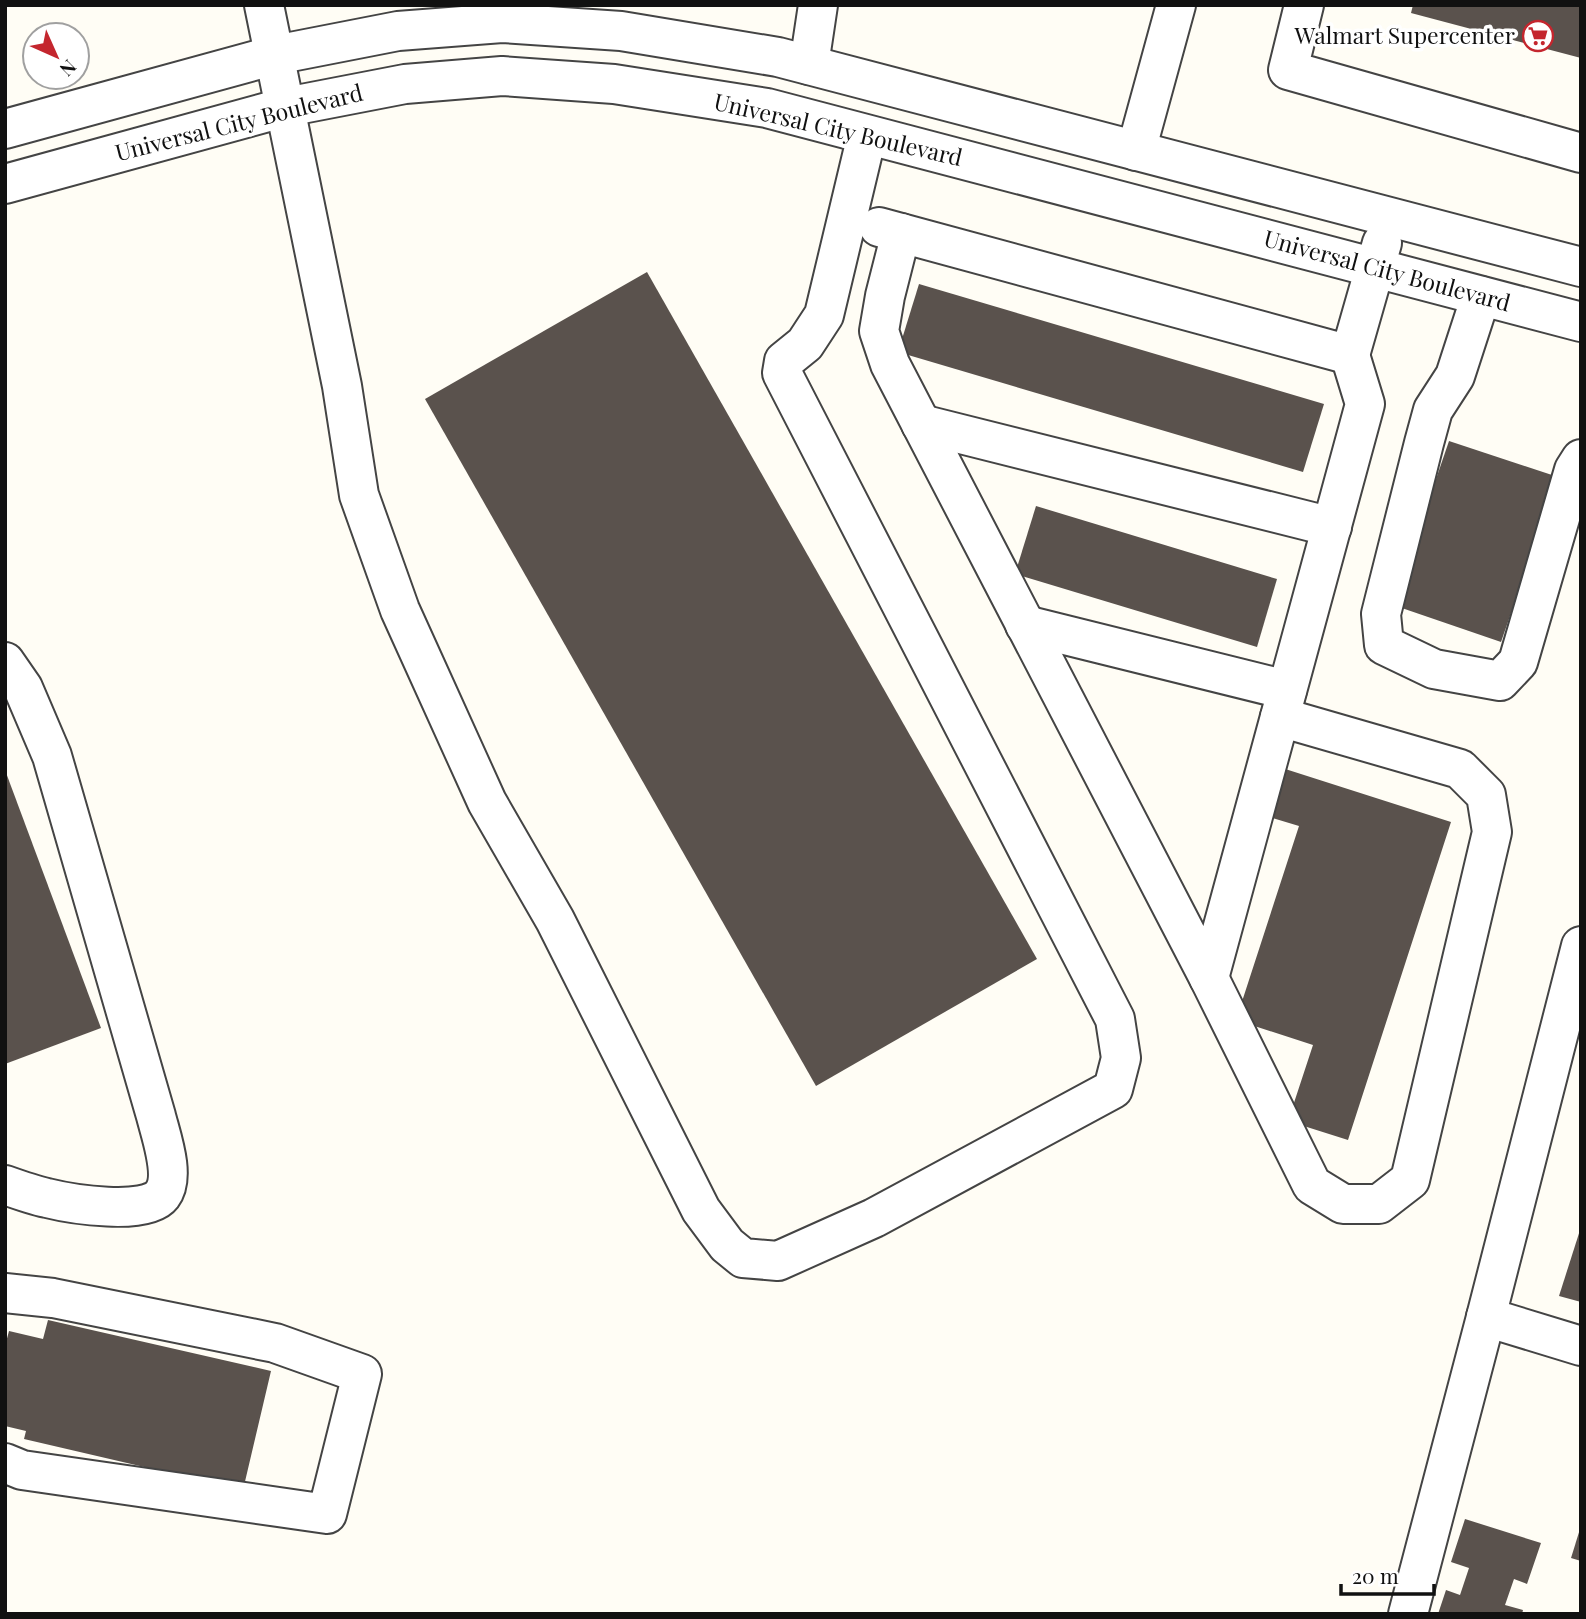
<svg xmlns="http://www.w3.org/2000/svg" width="1586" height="1619" font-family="'Playfair Display',serif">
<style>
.building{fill:#5a524d}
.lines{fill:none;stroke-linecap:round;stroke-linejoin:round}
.minor-casing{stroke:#444;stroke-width:42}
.minor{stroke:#fff;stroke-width:38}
.labels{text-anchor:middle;stroke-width:7;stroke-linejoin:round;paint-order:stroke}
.poi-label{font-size:23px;fill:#111;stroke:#fff;text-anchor:end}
.street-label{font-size:23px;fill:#111;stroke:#fff}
</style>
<rect width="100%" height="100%" fill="#fffdf5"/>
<!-- building -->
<g class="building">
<path d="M 1413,5 L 1581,5 L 1581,58 L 1411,13 Z"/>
<path d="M 647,272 L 1037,959 L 816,1086 L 425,399 Z"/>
<path d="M 919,284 L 1324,404 L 1303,472 L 898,352 Z"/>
<path d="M 1449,441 L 1558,477 L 1501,642 L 1393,605 Z"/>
<path d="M 1036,506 L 1277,579 L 1257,647 L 1015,574 Z"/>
<path d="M 1279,767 L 1451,822 L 1348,1140 L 1288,1121 L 1313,1045 L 1236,1020 L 1299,826 L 1263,815 Z"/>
<path d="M 5,770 L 101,1028 L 5,1064 Z"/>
<path d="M 1581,1227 L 1581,1302 L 1559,1296 Z"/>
<path d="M 48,1320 L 271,1371 L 243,1490 L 24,1439 L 26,1431 L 5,1426 L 5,1346 L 9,1331 L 43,1339 Z"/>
<path d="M 1465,1519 L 1541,1543 L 1527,1584 L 1514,1579 L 1505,1605 L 1523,1610 L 1522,1614 L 1438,1614 L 1446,1590 L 1460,1595 L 1469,1568 L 1451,1562 Z"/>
<path d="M 1580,1529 L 1581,1529 L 1581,1561 L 1571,1558 Z"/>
</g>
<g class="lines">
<!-- minor casing -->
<g class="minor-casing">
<g id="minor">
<path d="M 264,5 L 342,386 L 359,495 L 400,610 L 487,802 L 555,920 L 701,1210 L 727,1245 L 743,1258 L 778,1261 L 874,1218 L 1113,1089 L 1121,1058 L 1115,1019 L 782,373 L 784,361 L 805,344 L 824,315 L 867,135"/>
<path d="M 1304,5 L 1288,70 L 1581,153"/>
<path d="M 809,65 L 818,5"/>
<path d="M 5,129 L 275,55 L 398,31 L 502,23 L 621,31 L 778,57 L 1581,267"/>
<path d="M 1136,151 L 1176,5"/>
<path d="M 5,184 L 286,107 L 405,84 L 502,76 L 614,84 L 767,108 L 1581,322"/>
<path d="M 879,227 L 1350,355 L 1382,243"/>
<path d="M 901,233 L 885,296 L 879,331 L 890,364 L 1209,978 L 1365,404 L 1350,355"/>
<path d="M 1481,296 L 1455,376 L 1433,410 L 1424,443 L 1381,614 L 1384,645 L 1434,669 L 1500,681 L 1518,662 L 1574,470 L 1581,459"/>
<path d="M 921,424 L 1332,527"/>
<path d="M 1025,625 L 1287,690"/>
<path d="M 5,662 L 23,688 L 52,756 L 156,1116 C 161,1136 176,1177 162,1195 C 146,1216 71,1204 47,1198 C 33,1195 19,1190 5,1185"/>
<path d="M 1581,946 L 1486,1317 L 1581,1346"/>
<path d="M 1209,978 L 1312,1185 L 1343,1204 L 1379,1204 L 1410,1180 L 1492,832 L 1486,795 L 1460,769 L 1280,717"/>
<path d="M 5,1293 L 53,1298 L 275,1343 L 362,1374 L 327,1514 L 22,1470 L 5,1463"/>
<path d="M 1408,1614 L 1486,1317"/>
</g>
</g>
<!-- minor -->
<use href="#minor" class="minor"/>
</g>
<!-- icons -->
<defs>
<g id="supermarket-ring" transform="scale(1.575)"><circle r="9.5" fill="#fff" stroke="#c4262e" stroke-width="1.5"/><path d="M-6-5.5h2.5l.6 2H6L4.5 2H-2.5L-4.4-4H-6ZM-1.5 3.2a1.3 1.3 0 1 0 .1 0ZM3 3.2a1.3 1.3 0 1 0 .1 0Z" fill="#c4262e"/></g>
</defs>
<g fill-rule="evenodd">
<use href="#supermarket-ring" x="1538" y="36"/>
</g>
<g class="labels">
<!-- poi labels -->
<g class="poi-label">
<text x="1515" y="44">Walmart Supercenter</text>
</g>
<!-- street labels -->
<g class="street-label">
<text transform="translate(239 123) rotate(-14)" y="8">Universal City Boulevard</text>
<text transform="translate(838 130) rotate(13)" y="8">Universal City Boulevard</text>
<text transform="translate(1387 271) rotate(15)" y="8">Universal City Boulevard</text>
</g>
</g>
<!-- border -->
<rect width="1586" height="1619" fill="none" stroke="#111111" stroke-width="14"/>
<!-- north arrow -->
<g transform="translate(56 56) rotate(135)"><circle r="33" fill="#ffffff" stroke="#a0a0a0" stroke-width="2"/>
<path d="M0-5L12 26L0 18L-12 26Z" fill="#c4262e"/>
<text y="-10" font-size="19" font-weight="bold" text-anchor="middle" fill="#111111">N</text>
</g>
<!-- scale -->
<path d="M1341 1584v10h93v-10" fill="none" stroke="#111111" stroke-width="3.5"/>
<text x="1352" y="1584" font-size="21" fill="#111111" stroke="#ffffff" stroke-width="5" paint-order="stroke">20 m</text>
</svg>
